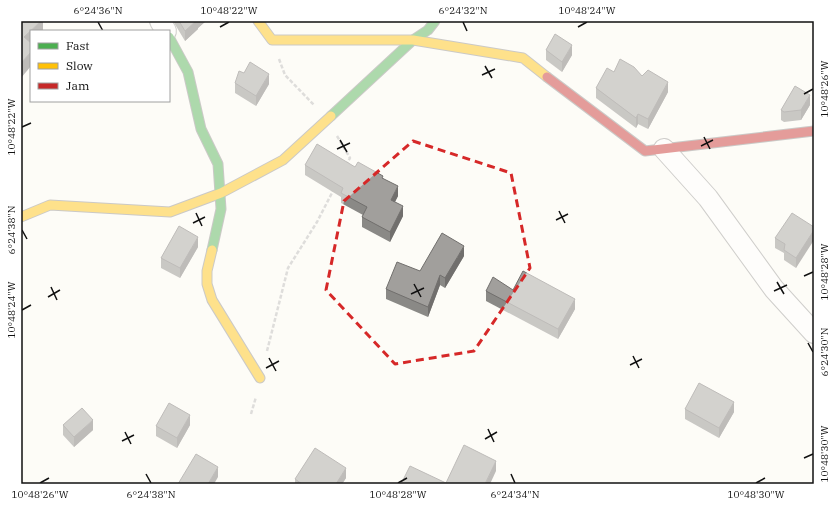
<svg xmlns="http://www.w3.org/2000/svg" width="835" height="505" font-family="'IBM Plex Serif',serif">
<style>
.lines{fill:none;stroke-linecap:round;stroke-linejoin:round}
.street-casing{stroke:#979795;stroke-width:22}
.fast-casing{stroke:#8e8d8b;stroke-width:11}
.slow-casing{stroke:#8e8d8b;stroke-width:11}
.jam-casing{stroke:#8e8d8b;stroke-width:11}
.path{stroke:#b9b9b8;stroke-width:2.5;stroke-dasharray:4 2;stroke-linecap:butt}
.street{stroke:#fffffe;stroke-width:20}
.fast{stroke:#4caf50;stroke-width:9}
.slow{stroke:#ffc107;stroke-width:9}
.jam{stroke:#c62828;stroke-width:9}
.wall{fill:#8a8986}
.shaded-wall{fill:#716f6d}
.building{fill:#a19f9c;stroke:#716f6d}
.marked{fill:none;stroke:#d62828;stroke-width:3;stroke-dasharray:8 5;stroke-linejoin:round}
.ticks{fill:none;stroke:#111;stroke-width:1.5}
.neatline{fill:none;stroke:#111;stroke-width:1.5}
.ticks-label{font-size:10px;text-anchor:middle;fill:#111}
</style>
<rect width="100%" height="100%" fill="#fdfcf7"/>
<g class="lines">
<!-- street casing -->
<g class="street-casing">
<g id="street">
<path d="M 160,21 L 166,31"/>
<path d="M 664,149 L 708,198 L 774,289 L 814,333"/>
</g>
</g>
<!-- fast casing -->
<g class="fast-casing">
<g id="fast">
<path d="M 169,37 L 188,72 L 201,129 L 218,164 L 221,209 L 212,250"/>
<path d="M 331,116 L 413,40 L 428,30 L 435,21"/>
</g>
</g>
<!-- slow casing -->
<g class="slow-casing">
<g id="slow">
<path d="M 258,21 L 272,40 L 413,40 L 523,58 L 547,77"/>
<path d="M 21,217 L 50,205 L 170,212 L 221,193 L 283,160 L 331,116"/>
<path d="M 212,250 L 207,271 L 207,284 L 212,300 L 260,378"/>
</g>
</g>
<!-- jam casing -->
<g class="jam-casing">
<path id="jam" d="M 547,77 L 645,151 L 814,131"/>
</g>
<!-- path -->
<g class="path">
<path d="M 279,59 L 285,75 L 314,105"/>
<path d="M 337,136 L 350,158 L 346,165"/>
<path d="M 267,351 L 288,268 L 317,222 L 334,189"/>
<path d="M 251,414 L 256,397"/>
</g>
<!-- street -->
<use href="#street" class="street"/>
<!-- fast -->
<use href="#fast" class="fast"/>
<!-- slow -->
<use href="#slow" class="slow"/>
<!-- jam -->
<use href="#jam" class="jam"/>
</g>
<!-- wall -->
<g class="wall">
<path d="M 173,21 L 206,21 L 198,28 L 198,29 L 185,41 Z"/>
<path d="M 546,50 L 572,55 L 562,72 L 546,60 Z"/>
<path d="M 614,72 L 642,76 L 668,92 L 648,129 L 638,124 L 636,128 L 596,98 L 596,88 Z"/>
<path d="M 235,83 L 269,84 L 256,106 L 235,93 Z"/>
<path d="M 810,105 L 801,120 L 784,122 L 781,120 L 781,110 Z"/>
<path d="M 305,165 L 383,178 L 398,196 L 395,202 L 403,216 L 390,242 L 362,227 L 362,217 L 363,215 L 341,203 L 341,197 L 305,175 Z"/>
<path d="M 814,227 L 796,268 L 784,260 L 784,253 L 775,248 L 775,238 Z"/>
<path d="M 198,247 L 180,278 L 161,268 L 161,258 Z"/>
<path d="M 464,256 L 445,288 L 440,285 L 428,317 L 386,299 L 386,289 L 420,271 Z"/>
<path d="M 513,290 L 575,309 L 558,339 L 486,301 L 486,291 Z"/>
<path d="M 685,409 L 734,412 L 719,438 L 685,419 Z"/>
<path d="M 63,425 L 93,430 L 74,447 L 63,435 Z"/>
<path d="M 190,425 L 177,448 L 156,436 L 156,426 Z"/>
<path d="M 346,478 L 342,484 L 295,484 L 295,479 Z"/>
</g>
<!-- shaded-wall -->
<g class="shaded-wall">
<path d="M 41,21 L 43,21 L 43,31 L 31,31 L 31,45 L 24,37 Z"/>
<path d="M 196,21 L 198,21 L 198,29 L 185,41 L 185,31 Z"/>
<path d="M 198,21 L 206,21 L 198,28 Z"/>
<path d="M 572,45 L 572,55 L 562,72 L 562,62 Z"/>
<path d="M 31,52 L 31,66 L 21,78 L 21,63 Z"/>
<path d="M 269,74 L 269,84 L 256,106 L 256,96 Z"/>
<path d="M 668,82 L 668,92 L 648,129 L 648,119 Z"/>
<path d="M 810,95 L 810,105 L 801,120 L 801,110 Z"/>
<path d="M 638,114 L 638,124 L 636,128 L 636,118 Z"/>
<path d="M 398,186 L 398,196 L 391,209 L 391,200 Z"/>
<path d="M 403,206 L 403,216 L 390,242 L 390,232 Z"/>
<path d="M 814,230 L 814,240 L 796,268 L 796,258 Z"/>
<path d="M 198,237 L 198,247 L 180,278 L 180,268 Z"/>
<path d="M 464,246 L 464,256 L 445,288 L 445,278 Z"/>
<path d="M 440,275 L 440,285 L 428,317 L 428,307 Z"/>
<path d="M 575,299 L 575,309 L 558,339 L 558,329 Z"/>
<path d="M 734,402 L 734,412 L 719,438 L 719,428 Z"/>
<path d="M 190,415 L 190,425 L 177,448 L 177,438 Z"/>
<path d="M 93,420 L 93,430 L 74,447 L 74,437 Z"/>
<path d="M 496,461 L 496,471 L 490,484 L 485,484 Z"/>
<path d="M 218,467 L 218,477 L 214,484 L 208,484 Z"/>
<path d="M 346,468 L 346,478 L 342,484 L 336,484 Z"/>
</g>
<!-- building -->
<g class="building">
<path d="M 21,21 L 41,21 L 24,37 L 31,43 L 31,52 L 21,63 Z"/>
<path d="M 179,21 L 196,21 L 185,31 Z"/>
<path d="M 555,34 L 572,45 L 562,62 L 546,50 Z"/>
<path d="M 620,59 L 634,67 L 642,76 L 648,70 L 668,82 L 648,119 L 638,114 L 636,118 L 596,88 L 607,68 L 614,72 Z"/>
<path d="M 250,62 L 269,74 L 256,96 L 235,83 L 239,71 L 244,73 Z"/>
<path d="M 795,86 L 810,95 L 801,110 L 784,112 L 781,110 Z"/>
<path d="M 317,144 L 355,167 L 358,162 L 383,176 L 382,178 L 398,186 L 391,200 L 403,206 L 390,232 L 362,217 L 367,207 L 341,193 L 343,188 L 305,165 Z"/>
<path d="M 792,213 L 814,227 L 814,230 L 796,258 L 784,250 L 785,244 L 775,238 Z"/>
<path d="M 179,226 L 198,237 L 180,268 L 161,258 Z"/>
<path d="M 442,233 L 464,246 L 445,278 L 440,275 L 428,307 L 386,289 L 397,262 L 420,271 Z"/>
<path d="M 523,271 L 575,299 L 558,329 L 486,291 L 493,277 L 513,290 Z"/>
<path d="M 699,383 L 734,402 L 719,428 L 685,409 Z"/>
<path d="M 169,403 L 190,415 L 177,438 L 156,426 Z"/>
<path d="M 82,408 L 93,420 L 74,437 L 63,425 Z"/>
<path d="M 464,445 L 496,461 L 485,484 L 401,484 L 410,466 L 446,483 Z"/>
<path d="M 315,448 L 346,468 L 336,484 L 302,484 L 295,479 Z"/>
<path d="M 196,454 L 218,467 L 208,484 L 178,484 Z"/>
</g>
<!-- marked area -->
<path d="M0 0H835V505H0ZM 413,141 L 511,173 L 530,268 L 474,351 L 395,364 L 326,290 L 344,201 Z" fill="#fdfcf7" fill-opacity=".55" fill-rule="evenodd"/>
<path class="marked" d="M 413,141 L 511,173 L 530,268 L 474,351 L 395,364 L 326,290 L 344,201 Z"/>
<!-- ticks -->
<path class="ticks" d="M 98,22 L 103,31M 463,22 L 467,31M 220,27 L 229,22M 578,27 L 587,22M 485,66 L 492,78M 482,75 L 495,69M 804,94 L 813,89M 22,127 L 31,123M 704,137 L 710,149M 340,140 L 347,152M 701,146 L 713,140M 337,149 L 350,143M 559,211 L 565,223M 196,213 L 202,226M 556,220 L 568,214M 193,223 L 205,217M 22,230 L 27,239M 804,276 L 813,272M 777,282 L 784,294M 414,284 L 421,297M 51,287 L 57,300M 774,291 L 787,285M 411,294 L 424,288M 48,297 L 60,290M 22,310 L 31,305M 808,343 L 813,352M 633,356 L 639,368M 269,358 L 276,371M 630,365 L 642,359M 266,368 L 279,361M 488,429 L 494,442M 125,432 L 131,444M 485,439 L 497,432M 122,441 L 134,435M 804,458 L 813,454M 146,474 L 151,483M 511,474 L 515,483M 40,483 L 49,478M 398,483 L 407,478M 756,483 L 765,478"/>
<!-- border -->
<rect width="835" height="505" fill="none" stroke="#ffffff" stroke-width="44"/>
<!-- legend -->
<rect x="30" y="30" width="140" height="72" fill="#ffffff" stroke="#a0a0a0"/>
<rect x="38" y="43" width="20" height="6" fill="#4caf50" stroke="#a0a0a0"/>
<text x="66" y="50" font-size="12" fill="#111111">Fast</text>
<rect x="38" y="63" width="20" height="6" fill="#ffc107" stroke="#a0a0a0"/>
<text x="66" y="70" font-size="12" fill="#111111">Slow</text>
<rect x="38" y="83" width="20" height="6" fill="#c62828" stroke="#a0a0a0"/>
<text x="66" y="90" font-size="12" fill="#111111">Jam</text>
<rect x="22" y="22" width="791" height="461" class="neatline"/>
<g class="ticks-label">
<text x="98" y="14">6°24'36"N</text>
<text x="229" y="14">10°48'22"W</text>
<text x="463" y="14">6°24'32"N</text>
<text x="587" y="14">10°48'24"W</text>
<text transform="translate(824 89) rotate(-90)" y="4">10°48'26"W</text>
<text transform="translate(11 127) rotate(-90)" y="4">10°48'22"W</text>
<text transform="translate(11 230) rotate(-90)" y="4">6°24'38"N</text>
<text transform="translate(824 272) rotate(-90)" y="4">10°48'28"W</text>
<text transform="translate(11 310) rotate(-90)" y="4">10°48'24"W</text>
<text transform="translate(824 352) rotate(-90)" y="4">6°24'30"N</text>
<text transform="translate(824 454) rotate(-90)" y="4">10°48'30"W</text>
<text x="40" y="498">10°48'26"W</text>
<text x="151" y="498">6°24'38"N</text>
<text x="398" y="498">10°48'28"W</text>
<text x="515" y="498">6°24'34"N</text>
<text x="756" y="498">10°48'30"W</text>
</g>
</svg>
